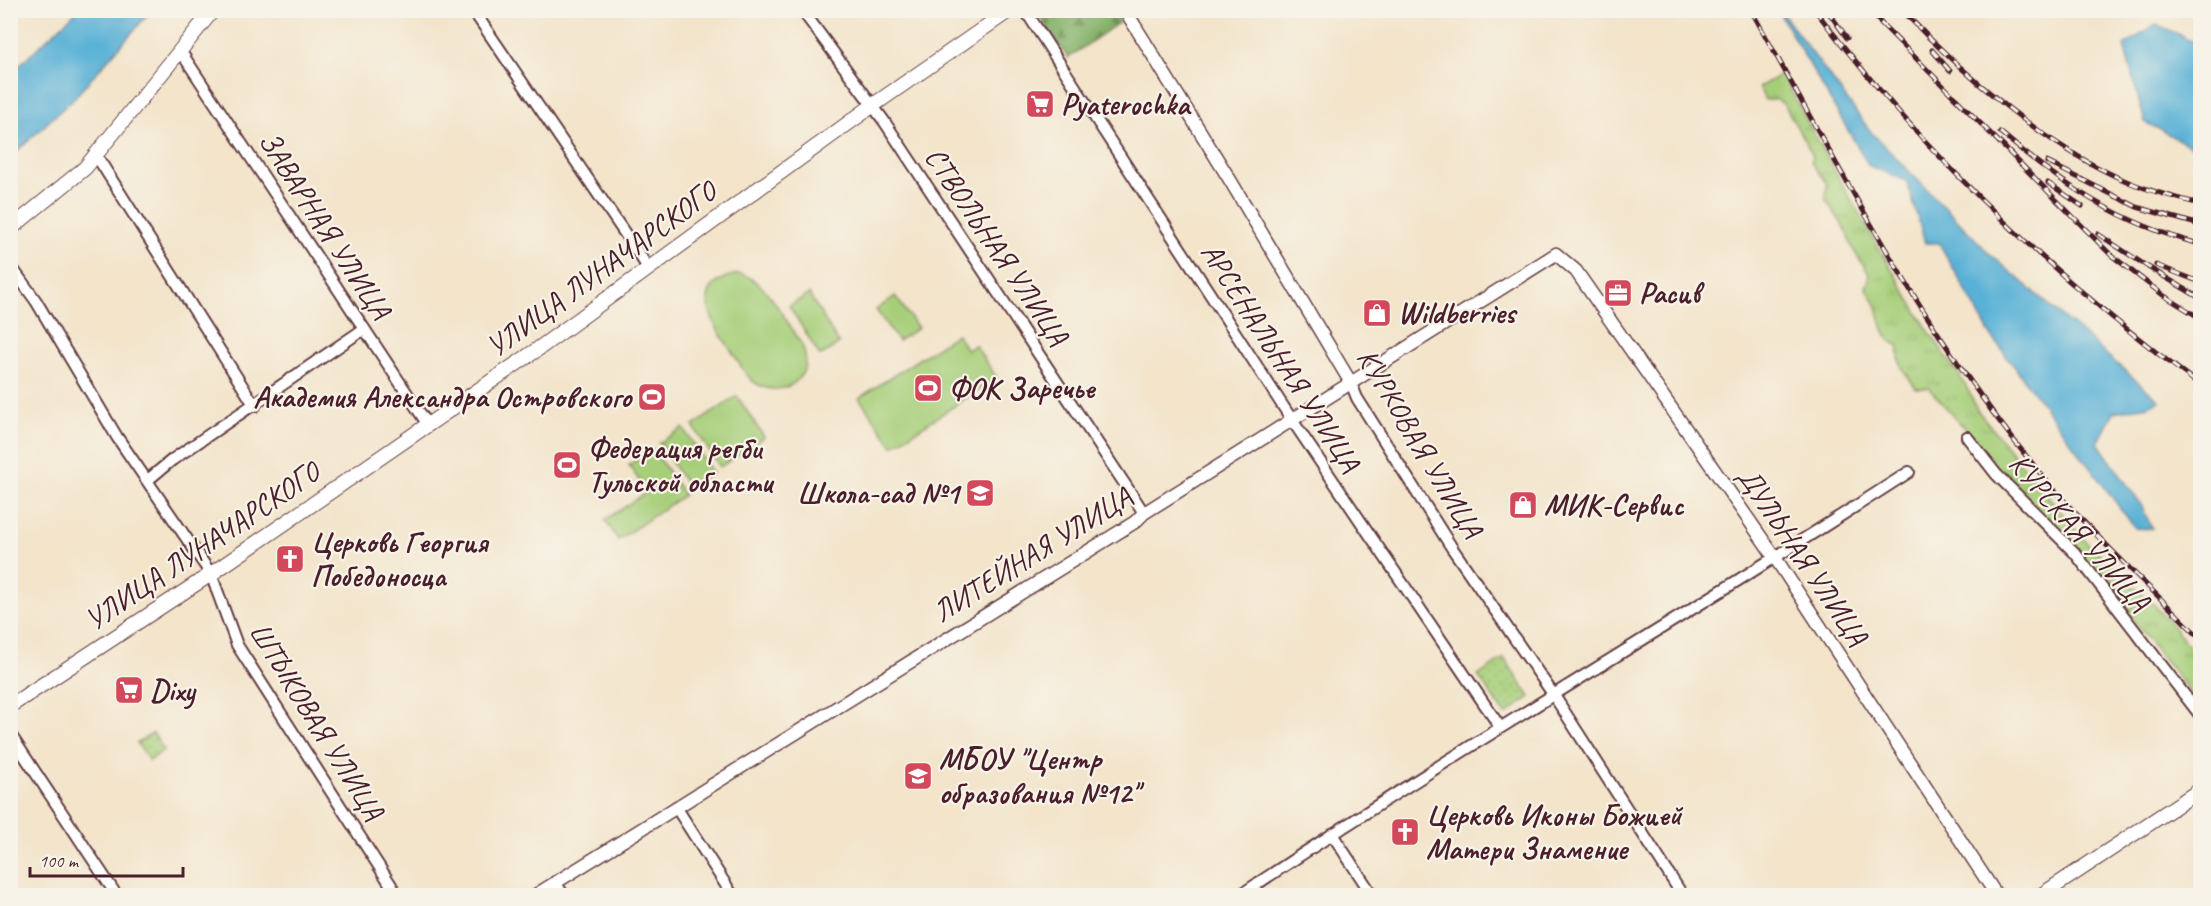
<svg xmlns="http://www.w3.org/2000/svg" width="2211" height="906" font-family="Caveat,sans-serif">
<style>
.grass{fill:url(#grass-tufts);stroke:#787752;stroke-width:1.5}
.forest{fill:url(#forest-firs);stroke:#68684a;stroke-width:1.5}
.park{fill:url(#park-dots);stroke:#787752;stroke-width:1.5}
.pitch{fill:#a7cf7a;stroke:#787752;stroke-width:1.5}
.water{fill:#59b1d6;stroke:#526880;stroke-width:1.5}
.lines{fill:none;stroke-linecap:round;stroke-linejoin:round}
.minor-casing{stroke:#633d43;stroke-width:14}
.tertiary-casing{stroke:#633d43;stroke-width:15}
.secondary-casing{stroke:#633d43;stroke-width:16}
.minor{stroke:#fff;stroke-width:10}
.tertiary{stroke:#fff;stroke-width:12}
.secondary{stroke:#fff;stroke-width:14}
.rail-casing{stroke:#4a1f2b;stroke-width:5}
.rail{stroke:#f7f3e8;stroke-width:3;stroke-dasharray:9;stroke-linecap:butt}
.labels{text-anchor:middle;stroke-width:4.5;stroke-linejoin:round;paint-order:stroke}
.poi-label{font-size:30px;font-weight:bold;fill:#4a1f2b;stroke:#f7f3e8;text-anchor:start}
.street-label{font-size:30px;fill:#4a1f2b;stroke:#f7f3e8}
</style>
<defs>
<pattern id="grass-tufts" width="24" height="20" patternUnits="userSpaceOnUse" patternTransform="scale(1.5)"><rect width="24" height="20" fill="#a7cf7a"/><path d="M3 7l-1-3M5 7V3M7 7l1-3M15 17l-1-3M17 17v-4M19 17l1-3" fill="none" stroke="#91b16a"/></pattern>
<pattern id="forest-firs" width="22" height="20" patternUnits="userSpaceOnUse" patternTransform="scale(1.5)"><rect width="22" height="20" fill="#85b26a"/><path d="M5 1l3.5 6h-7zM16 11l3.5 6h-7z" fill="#6f9057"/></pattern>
<pattern id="park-dots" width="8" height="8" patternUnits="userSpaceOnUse" patternTransform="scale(1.5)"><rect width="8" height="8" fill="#a7cf7a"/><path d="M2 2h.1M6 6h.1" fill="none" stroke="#91b16a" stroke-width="1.8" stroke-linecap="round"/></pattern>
</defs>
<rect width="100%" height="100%" fill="#f7f3e8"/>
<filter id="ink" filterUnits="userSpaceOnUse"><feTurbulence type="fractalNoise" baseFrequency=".0167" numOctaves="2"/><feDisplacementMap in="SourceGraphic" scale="12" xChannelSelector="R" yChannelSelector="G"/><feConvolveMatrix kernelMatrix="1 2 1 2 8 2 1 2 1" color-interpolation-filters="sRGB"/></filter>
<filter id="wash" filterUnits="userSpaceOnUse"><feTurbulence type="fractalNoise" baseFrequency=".008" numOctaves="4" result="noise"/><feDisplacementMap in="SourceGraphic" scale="24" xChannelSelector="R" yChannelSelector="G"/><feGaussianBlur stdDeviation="1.35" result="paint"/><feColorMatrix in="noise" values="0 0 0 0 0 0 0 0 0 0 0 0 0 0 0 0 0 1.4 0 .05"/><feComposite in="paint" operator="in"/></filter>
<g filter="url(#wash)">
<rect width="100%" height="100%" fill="#f3e4ca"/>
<!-- grass -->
<path class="grass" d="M 1782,74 C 1827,159 1875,242 1925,325 C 1942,353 1966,379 1977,410 L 2085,541 L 2113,566 L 2119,579 C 2150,590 2178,635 2200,660 L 2200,705 L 2121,605 C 2119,591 2111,585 2098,580 L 1998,471 L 1968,432 L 1929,388 L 1916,388 C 1906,374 1896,363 1899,346 C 1880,339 1883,322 1876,305 C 1874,299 1870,294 1866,288 L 1870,275 L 1854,251 L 1844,227 L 1826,200 L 1827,184 L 1811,162 L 1812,154 L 1784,104 L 1776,100 L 1765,100 L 1759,87 Z"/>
<!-- forest -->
<path class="forest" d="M 1036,11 L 1115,11 L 1121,21 L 1068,58 Z"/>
<!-- park -->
<g class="park">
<path d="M 1504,658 L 1530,697 L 1505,715 L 1478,676 Z"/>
<path d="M 153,733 L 164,750 L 149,761 L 137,743 Z"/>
</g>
<!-- pitch -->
<g class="pitch">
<path d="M 738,274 C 765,276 787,323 802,345 C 807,357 808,369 798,379 C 788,391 769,392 755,383 C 746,377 739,363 733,353 C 716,328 684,284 738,274 Z"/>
<path d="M 809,294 L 839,344 L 820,356 L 789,306 Z"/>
<path d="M 895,296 L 918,328 L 898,341 L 876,310 Z"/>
<path d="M 957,334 L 967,350 L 975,345 L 997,378 L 893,446 L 859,398 Z"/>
<path d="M 737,396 L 764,437 L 720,467 L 693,426 Z"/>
<path d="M 683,428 L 713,473 L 689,489 L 659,443 Z"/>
<path d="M 653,449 L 684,495 L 618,540 L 605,520 L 647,492 L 629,465 Z"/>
</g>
<!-- water -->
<g class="water">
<path d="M 77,11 L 151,11 L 75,97 L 11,157 L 11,73 Z"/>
<path d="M 1778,11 L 1781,11 L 1871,132 L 1991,255 L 2160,401 L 2148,406 L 2114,412 L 2098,443 L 2142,506 L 2152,529 L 2135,528 L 1990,334 L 1939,243 L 1925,243 L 1907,181 L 1869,166 Z"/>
<path d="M 2156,24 L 2200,44 L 2200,151 L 2145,122 L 2124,46 Z"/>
</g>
</g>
<g filter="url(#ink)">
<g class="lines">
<!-- minor casing -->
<g class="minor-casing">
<g id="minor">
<path d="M 473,10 L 649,269"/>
<path d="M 802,10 L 884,121 L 1144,513"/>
<path d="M 1025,10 L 1292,420 L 1500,727"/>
<path d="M 181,52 L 428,425"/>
<path d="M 96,155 L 255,406"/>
<path d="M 10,265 L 36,301 L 117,437 L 211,574 L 237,645 L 398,896"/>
<path d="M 1351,383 L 1357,398 L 1452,548 L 1553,694 L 1683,896"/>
<path d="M 1967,437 L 1996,474 L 2075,553 L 2200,715"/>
<path d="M 149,479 L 172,460 L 364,329"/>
<path d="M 10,734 L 117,896"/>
<path d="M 676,807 L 733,896"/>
<path d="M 1332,834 L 1373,896"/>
<path d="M 555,882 L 564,896"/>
<path d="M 1239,896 C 1459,748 1687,616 1909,472"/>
</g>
</g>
<!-- tertiary casing -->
<g class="tertiary-casing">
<g id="tertiary">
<path d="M 1125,10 L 1230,180 L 1351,383"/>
<path d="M 534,896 L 1135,522 L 1144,513 L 1556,254 L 1576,271 L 1776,559 L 1997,896"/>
</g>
</g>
<!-- secondary casing -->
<g class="secondary-casing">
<g id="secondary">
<path d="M 10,229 L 85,168 L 213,10"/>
<path d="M 10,706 L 211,574 L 538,349 L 872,106 L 1010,10"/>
<path d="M 2040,896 L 2200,790"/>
</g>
</g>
<!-- minor -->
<use href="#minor" class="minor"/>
<!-- tertiary -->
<use href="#tertiary" class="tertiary"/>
<!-- secondary -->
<use href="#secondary" class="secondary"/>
<!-- rail casing -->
<g class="rail-casing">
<g id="rail">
<path d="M 1751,10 C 1842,173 1929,343 2051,486 C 2097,539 2151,588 2200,638"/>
<path d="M 1815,10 C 1925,154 2054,279 2200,385"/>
<path d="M 1827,10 L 1847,38"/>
<path d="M 1868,10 L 2111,255 L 2163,295 L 2200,318"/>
<path d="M 1902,10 C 1961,73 2050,150 2131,183 C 2153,192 2177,198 2200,204"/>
<path d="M 2190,10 L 2200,16"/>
<path d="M 1932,50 L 1950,71"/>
<path d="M 2000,132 C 2062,185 2120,224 2200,244"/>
<path d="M 2047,162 L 2137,207 L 2200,225"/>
<path d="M 2048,183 L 2082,206"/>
<path d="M 2098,234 L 2148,267 L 2200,298"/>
<path d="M 2156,265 L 2200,282"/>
</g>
</g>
<!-- rail -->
<use href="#rail" class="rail"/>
</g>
</g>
<!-- icons -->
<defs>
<g id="supermarket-square" transform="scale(1.5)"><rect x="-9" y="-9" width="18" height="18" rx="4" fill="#d1495b" stroke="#f7f3e8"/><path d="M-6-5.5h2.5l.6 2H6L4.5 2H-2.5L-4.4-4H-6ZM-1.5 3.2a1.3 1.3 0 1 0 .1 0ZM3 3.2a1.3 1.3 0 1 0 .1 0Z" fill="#fff"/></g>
<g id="office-square" transform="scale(1.5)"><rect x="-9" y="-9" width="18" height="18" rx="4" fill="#d1495b" stroke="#f7f3e8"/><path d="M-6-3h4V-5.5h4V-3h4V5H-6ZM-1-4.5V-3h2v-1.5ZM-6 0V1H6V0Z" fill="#fff"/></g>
<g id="shop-square" transform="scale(1.5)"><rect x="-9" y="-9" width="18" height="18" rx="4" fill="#d1495b" stroke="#f7f3e8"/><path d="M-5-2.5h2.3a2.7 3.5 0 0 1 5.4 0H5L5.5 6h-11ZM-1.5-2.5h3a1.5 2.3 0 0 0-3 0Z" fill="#fff"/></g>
<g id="stadium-square" transform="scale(1.5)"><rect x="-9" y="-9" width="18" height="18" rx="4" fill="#d1495b" stroke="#f7f3e8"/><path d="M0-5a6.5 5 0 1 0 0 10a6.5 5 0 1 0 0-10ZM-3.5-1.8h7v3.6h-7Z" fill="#fff"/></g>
<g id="school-square" transform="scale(1.5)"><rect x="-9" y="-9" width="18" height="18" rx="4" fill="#d1495b" stroke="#f7f3e8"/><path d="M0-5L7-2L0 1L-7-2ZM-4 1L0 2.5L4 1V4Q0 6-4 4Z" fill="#fff"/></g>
<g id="church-square" transform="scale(1.5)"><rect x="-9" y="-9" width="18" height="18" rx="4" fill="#d1495b" stroke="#f7f3e8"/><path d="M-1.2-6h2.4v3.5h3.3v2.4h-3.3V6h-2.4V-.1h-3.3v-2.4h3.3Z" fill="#fff"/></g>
</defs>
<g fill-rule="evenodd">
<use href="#supermarket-square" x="1040" y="104"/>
<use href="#office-square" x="1618" y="293"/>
<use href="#shop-square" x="1377" y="313"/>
<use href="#stadium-square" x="928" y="388"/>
<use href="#stadium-square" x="652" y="397"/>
<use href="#stadium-square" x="567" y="465"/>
<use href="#school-square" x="980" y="493"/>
<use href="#shop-square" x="1523" y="505"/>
<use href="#church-square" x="290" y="559"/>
<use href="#supermarket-square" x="129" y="690"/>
<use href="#school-square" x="918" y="776"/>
<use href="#church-square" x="1405" y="832"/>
</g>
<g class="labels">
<!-- poi labels -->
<g class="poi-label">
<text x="1061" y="114">Pyaterochka</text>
<text x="1639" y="303">Расив</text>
<text x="1398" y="323">Wildberries</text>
<text x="949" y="398">ФОК Заречье</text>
<text x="631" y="407" text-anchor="end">Академия Александра Островского</text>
<text x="588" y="458">Федерация регби<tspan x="588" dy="34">Тульской области</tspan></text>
<text x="959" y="503" text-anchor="end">Школа-сад №1</text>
<text x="1544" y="515">МИК-Сервис</text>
<text x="311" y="552">Церковь Георгия<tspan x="311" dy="34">Победоносца</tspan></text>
<text x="150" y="700">Dixy</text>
<text x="939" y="769">МБОУ "Центр<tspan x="939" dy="34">образования №12"</tspan></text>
<text x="1426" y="825">Церковь Иконы Божией<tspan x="1426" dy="34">Матери Знамение</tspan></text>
</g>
<!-- street labels -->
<g class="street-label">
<text transform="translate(325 225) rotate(57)" y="10">ЗАВАРНАЯ УЛИЦА</text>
<text transform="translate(997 246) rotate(56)" y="10">СТВОЛЬНАЯ УЛИЦА</text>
<text transform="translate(601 269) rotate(-36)" y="10">УЛИЦА ЛУНАЧАРСКОГО</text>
<text transform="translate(1281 357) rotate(57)" y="10">АРСЕНАЛЬНАЯ УЛИЦА</text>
<text transform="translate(1420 443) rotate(59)" y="10">КУРКОВАЯ УЛИЦА</text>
<text transform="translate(2080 532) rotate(49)" y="10">КУРСКАЯ УЛИЦА</text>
<text transform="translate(202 546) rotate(-34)" y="10">УЛИЦА ЛУНАЧАРСКОГО</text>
<text transform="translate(1032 554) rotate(-32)" y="10">ЛИТЕЙНАЯ УЛИЦА</text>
<text transform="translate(1803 556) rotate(56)" y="10">ДУЛЬНАЯ УЛИЦА</text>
<text transform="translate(317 721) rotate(58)" y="10">ШТЫКОВАЯ УЛИЦА</text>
</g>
</g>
<!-- margin -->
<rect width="2211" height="906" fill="none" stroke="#f7f3e8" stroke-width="36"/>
<!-- scale -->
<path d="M30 867v9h153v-9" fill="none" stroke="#4a1f2b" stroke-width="3"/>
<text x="39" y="867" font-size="18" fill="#4a1f2b" stroke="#f7f3e8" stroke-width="4.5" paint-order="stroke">100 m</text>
</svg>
